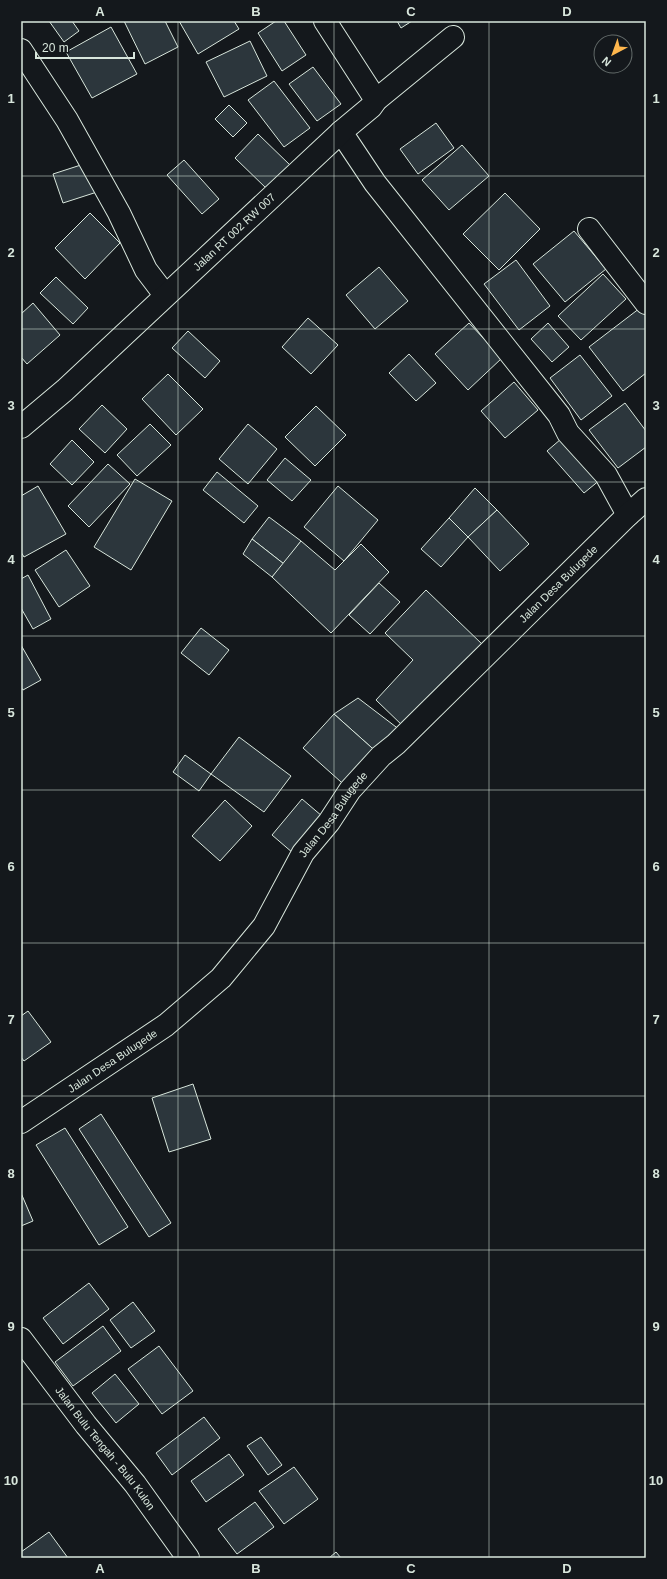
<svg xmlns="http://www.w3.org/2000/svg" width="667" height="1579" font-family="Helvetica,sans-serif">
<style>
.building{fill:#2c363c;stroke:#d8e6dc}
.lines{fill:none;stroke-linecap:round;stroke-linejoin:round}
.minor-casing{stroke:#d8e6dc;stroke-width:24}
.minor{stroke:#14181c;stroke-width:22}
.grid{fill:none;stroke:#d8e6dc;stroke-width:1;stroke-opacity:0.55}
.labels{text-anchor:middle;stroke-width:3;stroke-linejoin:round;paint-order:stroke}
.street-label{font-size:11px;fill:#d8e6dc;stroke:#14181c}
.neatline{fill:none;stroke:#d8e6dc;stroke-width:1.5}
.grid-label{font-size:13px;text-anchor:middle;font-weight:bold;fill:#d8e6dc}
</style>
<rect width="100%" height="100%" fill="#14181c"/>
<!-- building -->
<g class="building">
<path d="M 49,21 L 72,21 L 79,31 L 64,42 Z"/>
<path d="M 124,21 L 165,21 L 178,47 L 145,64 Z"/>
<path d="M 179,21 L 234,21 L 239,29 L 198,54 Z"/>
<path d="M 276,21 L 284,21 L 306,55 L 282,71 L 258,33 Z"/>
<path d="M 397,21 L 412,21 L 401,28 Z"/>
<path d="M 111,27 L 137,74 L 92,98 L 66,52 Z"/>
<path d="M 250,41 L 267,76 L 224,97 L 206,62 Z"/>
<path d="M 313,67 L 341,104 L 317,121 L 289,84 Z"/>
<path d="M 274,81 L 310,128 L 284,147 L 248,100 Z"/>
<path d="M 229,105 L 247,123 L 233,137 L 215,119 Z"/>
<path d="M 436,123 L 454,148 L 418,174 L 400,149 Z"/>
<path d="M 258,134 L 290,165 L 267,189 L 235,158 Z"/>
<path d="M 462,145 L 489,176 L 449,210 L 422,180 Z"/>
<path d="M 184,160 L 219,199 L 202,214 L 167,175 Z"/>
<path d="M 87,163 L 97,192 L 63,203 L 53,174 Z"/>
<path d="M 505,193 L 540,229 L 499,270 L 463,234 Z"/>
<path d="M 90,213 L 120,243 L 85,279 L 55,248 Z"/>
<path d="M 574,231 L 606,269 L 565,302 L 533,264 Z"/>
<path d="M 516,260 L 550,306 L 519,330 L 484,284 Z"/>
<path d="M 379,267 L 408,301 L 375,329 L 346,295 Z"/>
<path d="M 603,274 L 626,299 L 581,340 L 558,316 Z"/>
<path d="M 56,277 L 88,308 L 73,324 L 40,293 Z"/>
<path d="M 33,303 L 60,335 L 27,364 L 21,357 L 21,314 Z"/>
<path d="M 640,308 L 646,315 L 646,373 L 623,391 L 589,347 Z"/>
<path d="M 308,318 L 338,345 L 311,374 L 282,347 Z"/>
<path d="M 469,323 L 502,358 L 468,390 L 435,354 Z"/>
<path d="M 548,323 L 569,347 L 552,362 L 531,339 Z"/>
<path d="M 188,331 L 220,361 L 205,378 L 172,348 Z"/>
<path d="M 409,354 L 436,383 L 416,401 L 389,373 Z"/>
<path d="M 580,355 L 612,396 L 581,420 L 550,378 Z"/>
<path d="M 168,374 L 203,409 L 176,435 L 142,399 Z"/>
<path d="M 514,382 L 538,410 L 505,438 L 481,411 Z"/>
<path d="M 625,403 L 646,431 L 646,447 L 618,468 L 589,430 Z"/>
<path d="M 102,405 L 127,429 L 105,453 L 79,429 Z"/>
<path d="M 316,406 L 346,435 L 315,466 L 285,437 Z"/>
<path d="M 150,424 L 171,445 L 137,476 L 117,455 Z"/>
<path d="M 248,424 L 277,449 L 248,484 L 219,459 Z"/>
<path d="M 568,433 L 606,475 L 584,493 L 547,451 Z"/>
<path d="M 72,440 L 94,462 L 72,485 L 50,464 Z"/>
<path d="M 285,458 L 311,480 L 292,501 L 267,480 Z"/>
<path d="M 108,464 L 130,484 L 89,527 L 68,506 Z"/>
<path d="M 217,472 L 258,506 L 244,523 L 203,490 Z"/>
<path d="M 135,479 L 172,501 L 131,570 L 94,547 Z"/>
<path d="M 38,486 L 66,534 L 24,557 L 21,552 L 21,496 Z"/>
<path d="M 338,486 L 378,520 L 344,561 L 304,527 Z"/>
<path d="M 475,488 L 497,510 L 468,537 L 449,518 Z"/>
<path d="M 497,510 L 529,544 L 500,571 L 468,537 Z"/>
<path d="M 269,517 L 301,541 L 284,564 L 252,539 Z"/>
<path d="M 449,518 L 468,537 L 441,567 L 421,549 Z"/>
<path d="M 252,539 L 284,564 L 272,577 L 243,554 Z"/>
<path d="M 301,541 L 335,570 L 361,544 L 389,572 L 331,633 L 272,577 Z"/>
<path d="M 66,550 L 90,586 L 59,607 L 35,570 Z"/>
<path d="M 28,575 L 51,619 L 33,629 L 21,608 L 21,579 Z"/>
<path d="M 379,583 L 400,602 L 370,634 L 349,615 Z"/>
<path d="M 426,590 L 483,645 L 404,727 L 376,700 L 413,660 L 385,633 Z"/>
<path d="M 201,628 L 229,650 L 209,675 L 181,653 Z"/>
<path d="M 21,645 L 41,680 L 23,690 L 21,687 Z"/>
<path d="M 358,698 L 400,730 L 381,756 L 334,714 Z"/>
<path d="M 334,714 L 381,756 L 350,790 L 303,748 Z"/>
<path d="M 239,737 L 291,776 L 264,812 L 211,774 Z"/>
<path d="M 185,755 L 211,774 L 199,791 L 173,772 Z"/>
<path d="M 302,799 L 329,822 L 293,853 L 272,835 Z"/>
<path d="M 225,800 L 252,826 L 220,861 L 192,836 Z"/>
<path d="M 28,1011 L 51,1042 L 24,1061 L 21,1057 L 21,1016 Z"/>
<path d="M 193,1084 L 211,1139 L 169,1152 L 152,1098 Z"/>
<path d="M 101,1114 L 171,1223 L 149,1237 L 79,1129 Z"/>
<path d="M 65,1128 L 128,1227 L 99,1245 L 36,1145 Z"/>
<path d="M 21,1193 L 33,1221 L 21,1226 Z"/>
<path d="M 89,1283 L 109,1309 L 63,1344 L 43,1318 Z"/>
<path d="M 133,1302 L 155,1331 L 131,1348 L 110,1320 Z"/>
<path d="M 103,1326 L 121,1351 L 73,1386 L 55,1362 Z"/>
<path d="M 159,1346 L 193,1391 L 162,1414 L 128,1369 Z"/>
<path d="M 115,1374 L 139,1404 L 116,1423 L 92,1393 Z"/>
<path d="M 204,1417 L 220,1438 L 172,1475 L 156,1453 Z"/>
<path d="M 261,1437 L 282,1465 L 268,1475 L 247,1446 Z"/>
<path d="M 229,1454 L 244,1475 L 206,1502 L 191,1481 Z"/>
<path d="M 294,1467 L 318,1499 L 284,1524 L 259,1491 Z"/>
<path d="M 255,1502 L 274,1527 L 237,1554 L 218,1529 Z"/>
<path d="M 49,1532 L 68,1558 L 21,1558 L 21,1552 Z"/>
<path d="M 336,1552 L 341,1558 L 329,1558 Z"/>
</g>
<g class="lines">
<!-- minor casing -->
<g class="minor-casing">
<g id="minor">
<path d="M 325,21 L 376,100"/>
<path d="M 21,50 L 67,120 L 119,213 L 146,270 L 165,295"/>
<path d="M 341,132 L 375,183 L 559,415 L 568,433 L 606,475 L 628,515"/>
<path d="M 589,229 L 646,303"/>
<path id="s1" d="M 21,427 L 65,390 L 341,132 L 371,107 L 376,100 L 453,37"/>
<path id="s2" d="M 21,1122 L 166,1025 L 221,978 L 264,926 L 303,853 L 329,822 L 350,790 L 381,756 L 396,744 L 628,515 L 646,499"/>
<path id="s3" d="M 21,1339 L 86,1425 L 135,1484 L 188,1558"/>
</g>
</g>
<!-- minor -->
<use href="#minor" class="minor"/>
</g>
<!-- grid -->
<path class="grid" d="M 178,21 L 178,1558M 334,21 L 334,1558M 489,21 L 489,1558M 21,176 L 646,176M 21,329 L 646,329M 21,482 L 646,482M 21,636 L 646,636M 21,790 L 646,790M 21,943 L 646,943M 21,1096 L 646,1096M 21,1250 L 646,1250M 21,1404 L 646,1404"/>
<g class="labels">
<!-- street labels -->
<g class="street-label">
<text dy="4" stroke="none"><textPath href="#s1" startOffset="289">Jalan RT 002 RW 007</textPath></text>
<text dy="4" stroke="none"><textPath href="#s2" startOffset="769">Jalan Desa Bulugede</textPath></text>
<text dy="4" stroke="none"><textPath href="#s2" startOffset="446">Jalan Desa Bulugede</textPath></text>
<text dy="4" stroke="none"><textPath href="#s2" startOffset="110">Jalan Desa Bulugede</textPath></text>
<text dy="4" stroke="none"><textPath href="#s3" startOffset="138">Jalan Bulu Tengah - Bulu Kulon</textPath></text>
</g>
</g>
<!-- border -->
<rect width="667" height="1579" fill="none" stroke="#14181c" stroke-width="44"/>
<!-- north arrow -->
<g transform="translate(613 54) rotate(221)"><circle r="19" fill="#14181c" stroke="#626a69"/>
<path d="M0-3L7 15L0 10L-7 15Z" fill="#ffb74d"/>
<text y="-6" font-size="11" font-weight="bold" text-anchor="middle" fill="#d8e6dc">N</text>
</g>
<!-- scale -->
<path d="M36 52v6h98v-6" fill="none" stroke="#d8e6dc" stroke-width="2"/>
<text x="42" y="52" font-size="12" fill="#d8e6dc" stroke="#14181c" stroke-width="3" paint-order="stroke">20 m</text>
<rect x="22" y="22" width="623" height="1535" class="neatline"/>
<g class="grid-label">
<text x="100" y="16">A</text>
<text x="256" y="16">B</text>
<text x="411" y="16">C</text>
<text x="567" y="16">D</text>
<text x="11" y="103">1</text>
<text x="656" y="103">1</text>
<text x="11" y="257">2</text>
<text x="656" y="257">2</text>
<text x="11" y="410">3</text>
<text x="656" y="410">3</text>
<text x="11" y="564">4</text>
<text x="656" y="564">4</text>
<text x="11" y="717">5</text>
<text x="656" y="717">5</text>
<text x="11" y="871">6</text>
<text x="656" y="871">6</text>
<text x="11" y="1024">7</text>
<text x="656" y="1024">7</text>
<text x="11" y="1178">8</text>
<text x="656" y="1178">8</text>
<text x="11" y="1331">9</text>
<text x="656" y="1331">9</text>
<text x="11" y="1485">10</text>
<text x="656" y="1485">10</text>
<text x="100" y="1573">A</text>
<text x="256" y="1573">B</text>
<text x="411" y="1573">C</text>
<text x="567" y="1573">D</text>
</g>
</svg>
